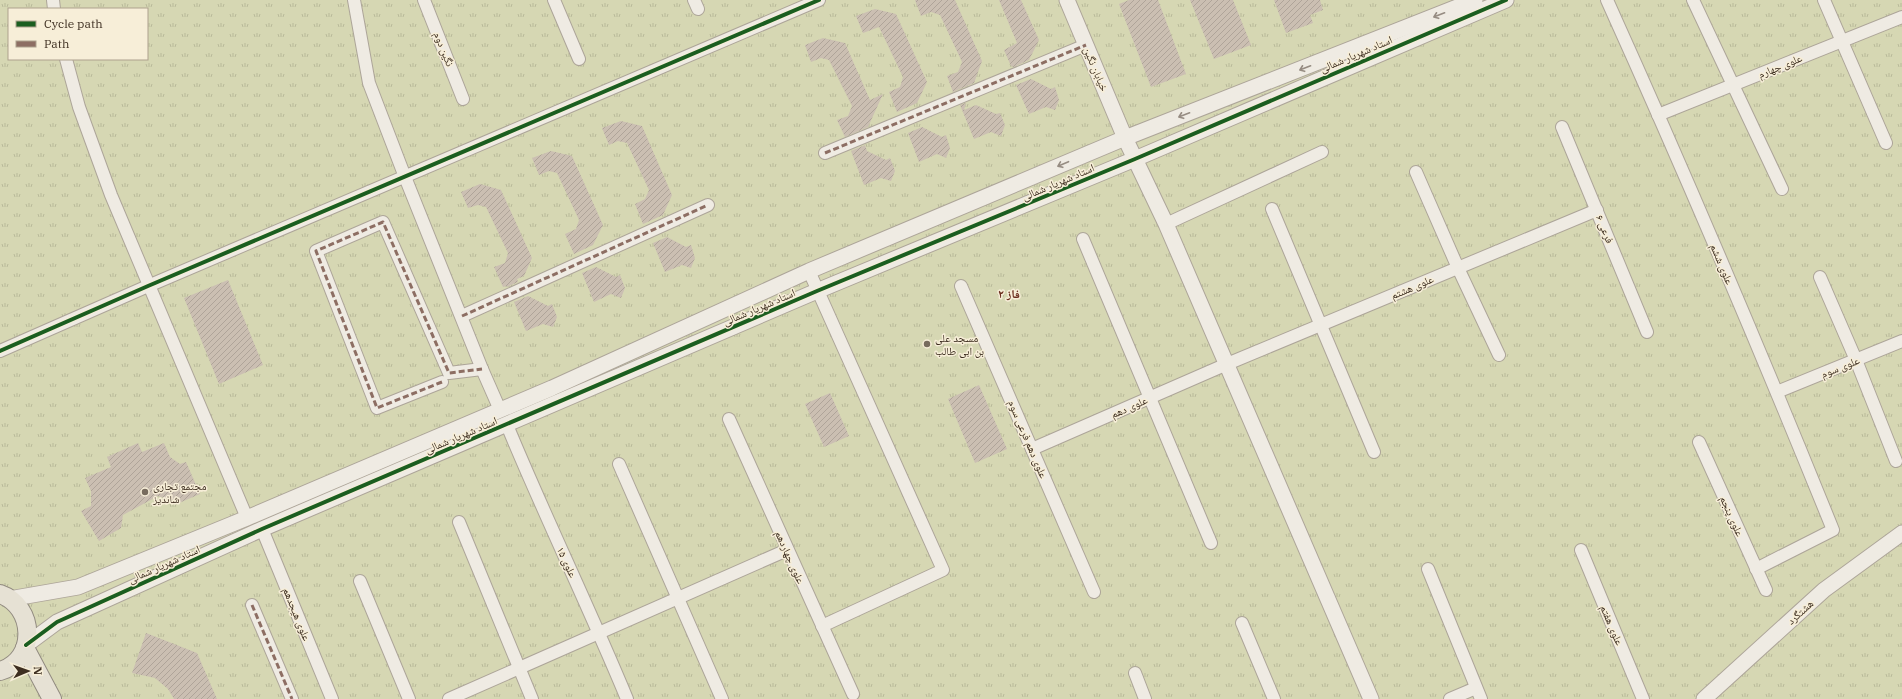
<svg xmlns="http://www.w3.org/2000/svg" width="1902" height="699" font-family="'IBM Plex Serif','Noto Naskh Arabic',serif">
<style>
.park{fill:url(#park-tufts);fill-rule:evenodd}
.building{fill:url(#building-hatch)}
.lines{fill:none;stroke-linecap:round;stroke-linejoin:round}
.minor-casing{stroke:#ada599;stroke-width:14}
.tertiary-casing{stroke:#ada599;stroke-width:17}
.primary-casing{stroke:#928b80;stroke-width:20}
.minor{stroke:#efebe3;stroke-width:12}
.tertiary{stroke:#efebe3;stroke-width:15}
.primary{stroke:#e6e1d4;stroke-width:18}
.quiet{stroke:#8d6e63;stroke-width:3;stroke-dasharray:6 3;stroke-linecap:butt}
.cycleway-casing{stroke:#f7eed8;stroke-width:6}
.cycleway{stroke:#1b5e20;stroke-width:4}
.oneway{stroke:#968c82}
.poi-dot{fill:#786c5e;stroke:#f7eed8;stroke-width:1.5}
.labels{text-anchor:middle;stroke-width:3;stroke-linejoin:round;paint-order:stroke}
.street-label{font-size:11px;fill:#3d2e20;stroke:#f7eed8}
.poi-label{font-size:11px;fill:#3d2e20;stroke:#f7eed8;text-anchor:start}
.neighbourhood-label{font-size:12px;font-weight:bold;fill:#6b2e1e;stroke:#f7eed8}
</style>
<defs>
<pattern id="park-tufts" width="24" height="20" patternUnits="userSpaceOnUse"><rect width="24" height="20" fill="#d6d7b3"/><path d="M3 7l-1-3M5 7V3M7 7l1-3M15 17l-1-3M17 17v-4M19 17l1-3" fill="none" stroke="#b9b99a"/></pattern>
<pattern id="building-hatch" width="6" height="6" patternUnits="userSpaceOnUse"><rect width="6" height="6" fill="#cbbfb2"/><path d="M-1 1l2-2M0 6l6-6M5 7l2-2" fill="none" stroke="#afa499"/></pattern>
</defs>
<rect width="100%" height="100%" fill="#e7e0d1"/>
<!-- park -->
<path class="park" d="M 0,0 L 1902,0 L 1902,699 L 0,699 ZM 9,9 L 147,9 L 147,59 L 9,59 Z"/>
<!-- building -->
<g class="building">
<path d="M 915,0 L 955,0 L 982,61 L 974,83 L 953,92 L 947,76 L 958,72 L 962,62 L 940,15 L 931,12 L 921,16 Z"/>
<path d="M 999,0 L 1021,0 L 1039,40 L 1029,60 L 1014,67 L 1011,66 L 1004,50 L 1017,43 Z"/>
<path d="M 1129,0 L 1158,0 L 1186,74 L 1151,87 L 1119,4 Z"/>
<path d="M 1190,0 L 1233,0 L 1251,45 L 1214,59 Z"/>
<path d="M 1274,0 L 1320,0 L 1323,10 L 1310,15 L 1313,23 L 1286,33 Z"/>
<path d="M 875,9 L 896,14 L 927,82 L 917,103 L 897,112 L 889,92 L 900,87 L 903,77 L 879,27 L 863,33 L 856,16 Z"/>
<path d="M 823,38 L 845,43 L 870,100 L 883,94 L 868,127 L 845,137 L 837,120 L 848,116 L 852,106 L 829,60 L 821,58 L 811,62 L 805,45 Z"/>
<path d="M 1031,79 L 1051,89 L 1055,87 L 1059,100 L 1055,110 L 1046,107 L 1029,114 L 1016,85 Z"/>
<path d="M 966,103 L 964,110 L 976,105 L 996,114 L 1000,113 L 1005,125 L 1001,136 L 991,132 L 974,139 L 960,105 Z"/>
<path d="M 621,121 L 642,126 L 672,195 L 663,215 L 643,224 L 635,204 L 645,199 L 649,190 L 627,143 L 618,141 L 609,145 L 602,128 Z"/>
<path d="M 922,127 L 942,137 L 946,135 L 950,148 L 946,158 L 937,154 L 919,162 L 908,133 Z"/>
<path d="M 865,145 L 867,151 L 886,160 L 890,158 L 895,171 L 891,181 L 881,178 L 864,185 L 851,151 Z"/>
<path d="M 551,151 L 572,156 L 603,225 L 593,245 L 574,254 L 565,234 L 576,229 L 579,220 L 557,173 L 549,171 L 539,175 L 532,158 Z"/>
<path d="M 480,184 L 501,190 L 532,258 L 524,276 L 517,279 L 518,282 L 507,287 L 507,286 L 503,287 L 494,267 L 505,263 L 508,253 L 486,207 L 478,205 L 468,208 L 461,192 Z"/>
<path d="M 667,237 L 686,247 L 691,245 L 695,258 L 691,268 L 682,265 L 665,272 L 653,243 Z"/>
<path d="M 596,267 L 616,277 L 620,275 L 625,288 L 621,298 L 611,294 L 594,302 L 582,273 Z"/>
<path d="M 228,280 L 263,365 L 219,384 L 184,298 Z"/>
<path d="M 528,296 L 548,306 L 552,304 L 557,317 L 553,327 L 543,324 L 526,331 L 514,302 Z"/>
<path d="M 979,385 L 1007,449 L 975,463 L 948,399 Z"/>
<path d="M 830,393 L 849,436 L 824,447 L 805,404 Z"/>
<path d="M 138,443 L 142,452 L 164,443 L 170,457 L 180,464 L 186,462 L 200,494 L 179,503 L 158,496 L 123,515 L 121,528 L 99,541 L 81,511 L 91,506 L 91,491 L 85,478 L 111,467 L 107,457 Z"/>
<path d="M 146,633 L 197,653 L 217,699 L 174,699 L 168,689 L 155,678 L 132,673 Z"/>
</g>
<g class="lines">
<!-- minor casing -->
<g class="minor-casing">
<g id="minor">
<path d="M 53,0 L 54,9"/>
<path d="M 354,0 L 369,83 L 405,177 L 482,369 L 500,410"/>
<path d="M 424,0 L 463,99"/>
<path d="M 554,0 L 579,59"/>
<path d="M 694,0 L 698,9"/>
<path d="M 1607,0 C 1686,175 1761,352 1833,530 L 1756,569"/>
<path d="M 1693,0 L 1782,189"/>
<path d="M 1824,0 L 1886,143"/>
<path d="M 66,59 L 79,107 L 111,195 L 247,518"/>
<path d="M 1658,115 L 1902,17"/>
<path d="M 1562,127 L 1647,332"/>
<path d="M 825,153 L 1086,45"/>
<path d="M 1416,172 L 1458,268 L 1499,355"/>
<path d="M 1272,209 L 1374,452"/>
<path d="M 1166,224 L 1322,152"/>
<path d="M 1083,239 L 1211,543"/>
<path d="M 809,271 L 943,570 L 822,626"/>
<path d="M 1820,277 L 1856,360 L 1896,461"/>
<path d="M 961,286 L 1094,592"/>
<path d="M 462,316 L 708,205"/>
<path d="M 0,351 L 148,286 L 819,0"/>
<path d="M 442,382 L 377,408 L 316,251 L 383,222 L 449,373 L 482,369"/>
<path d="M 1777,392 L 1902,341"/>
<path d="M 729,419 L 853,694"/>
<path d="M 507,425 C 545,517 589,607 627,699"/>
<path d="M 1699,442 L 1766,590"/>
<path d="M 1032,449 L 1227,364 L 1597,210"/>
<path d="M 619,464 L 722,699"/>
<path d="M 459,522 L 532,699"/>
<path d="M 262,529 L 332,699"/>
<path d="M 1581,550 L 1643,699"/>
<path d="M 1428,569 L 1481,699"/>
<path d="M 360,581 L 409,699"/>
<path d="M 252,605 L 292,699"/>
<path d="M 1242,623 L 1274,699"/>
<path d="M 1135,673 L 1145,699"/>
<path d="M 449,699 L 787,550"/>
<path d="M 1450,699 L 1476,688"/>
</g>
</g>
<!-- tertiary casing -->
<g class="tertiary-casing">
<g id="tertiary">
<path d="M 1067,0 L 1125,138 L 1166,224 L 1371,699"/>
<path d="M 9,599 L 78,587 L 247,518 L 552,388 L 809,271 L 1125,138 L 1475,0"/>
<path d="M 26,645 L 57,622 L 262,529 L 817,291 L 1135,159 L 1506,0"/>
<path d="M 1704,699 L 1824,590 L 1902,533"/>
</g>
</g>
<!-- primary casing -->
<g class="primary-casing">
<g id="primary">
<path d="M 0,594 C 35,606 38,660 0,671"/>
<path d="M 25,648 L 52,699"/>
</g>
</g>
<!-- minor -->
<use href="#minor" class="minor"/>
<!-- tertiary -->
<use href="#tertiary" class="tertiary"/>
<!-- primary -->
<use href="#primary" class="primary"/>
<!-- quiet -->
<g class="quiet">
<path d="M 825,153 L 1086,45"/>
<path d="M 462,316 L 708,205"/>
<path d="M 442,382 L 377,408 L 316,251 L 383,222 L 449,373 L 482,369"/>
<path d="M 252,605 L 292,699"/>
</g>
<!-- cycleway casing -->
<g class="cycleway-casing">
<g id="cycleway">
<path d="M 0,351 L 148,286 L 819,0"/>
<path d="M 26,645 L 57,622 L 262,529 L 817,291 L 1135,159 L 1506,0"/>
</g>
</g>
<!-- cycleway -->
<use href="#cycleway" class="cycleway"/>
</g>
<!-- one-way arrows -->
<defs><path id="oneway-shaft" d="M-6 0H5M1.5-3L5.5 0L1.5 3" fill="none" stroke-width="1.6" stroke-linecap="round" stroke-linejoin="round"/></defs>
<g class="oneway">
<use href="#oneway-shaft" transform="translate(1439 15) rotate(159)"/>
<use href="#oneway-shaft" transform="translate(1305 68) rotate(159)"/>
<use href="#oneway-shaft" transform="translate(1184 115) rotate(159)"/>
<use href="#oneway-shaft" transform="translate(1063 164) rotate(157)"/>
</g>
<!-- markers -->
<g class="poi-dot">
<circle cx="927" cy="344" r="4"/>
<circle cx="145" cy="492" r="4"/>
</g>
<g class="labels">
<!-- street labels -->
<g class="street-label">
<text transform="translate(444 49) rotate(68)" y="4">نگین دوم</text>
<text transform="translate(1356 54) rotate(-23)" y="4">استاد شهریار شمالی</text>
<text transform="translate(1780 66) rotate(-22)" y="4">علوی چهارم</text>
<text transform="translate(1096 69) rotate(67)" y="4">خیابان نگین</text>
<text transform="translate(1058 182) rotate(-23)" y="4">استاد شهریار شمالی</text>
<text transform="translate(1605 229) rotate(67)" y="4">فرعی ۶</text>
<text transform="translate(1722 264) rotate(67)" y="4">علوی ششم</text>
<text transform="translate(1412 287) rotate(-23)" y="4">علوی هشتم</text>
<text transform="translate(759 307) rotate(-23)" y="4">استاد شهریار شمالی</text>
<text transform="translate(1840 367) rotate(-22)" y="4">علوی سوم</text>
<text transform="translate(1129 407) rotate(-24)" y="4">علوی دهم</text>
<text transform="translate(461 435) rotate(-23)" y="4">استاد شهریار شمالی</text>
<text transform="translate(1028 439) rotate(67)" y="4">علوی دهم فرعی سوم</text>
<text transform="translate(1732 516) rotate(66)" y="4">علوی پنجم</text>
<text transform="translate(790 557) rotate(66)" y="4">علوی چهاردهم</text>
<text transform="translate(567 562) rotate(65)" y="4">علوی ۱۵</text>
<text transform="translate(164 564) rotate(-24)" y="4">استاد شهریار شمالی</text>
<text transform="translate(1800 612) rotate(-42)" y="4">هشتگرد</text>
<text transform="translate(297 614) rotate(68)" y="4">علوی هیجدهم</text>
<text transform="translate(1612 625) rotate(67)" y="4">علوی هفتم</text>
</g>
<!-- poi labels -->
<g class="poi-label">
<text x="935" y="342">مسجد علی<tspan x="935" dy="13">بن ابی طالب</tspan></text>
<text x="153" y="490">مجتمع تجاری<tspan x="153" dy="13">شاندیز</tspan></text>
</g>
<!-- neighbourhood labels -->
<g class="neighbourhood-label">
<text x="1009" y="298">فاز ۲</text>
</g>
</g>
<!-- legend -->
<rect x="8" y="8" width="140" height="52" fill="#f7eed8" stroke="#ada18e"/>
<rect x="16" y="21" width="20" height="6" fill="#1b5e20" stroke="#ada18e"/>
<text x="44" y="28" font-size="12" fill="#3d2e20">Cycle path</text>
<rect x="16" y="41" width="20" height="6" fill="#8d6e63" stroke="#ada18e"/>
<text x="44" y="48" font-size="12" fill="#3d2e20">Path</text>
<!-- north arrow -->
<g transform="translate(28 671) rotate(88)" stroke="#f7eed8" stroke-width="3" paint-order="stroke">
<path d="M0-3L7 15L0 10L-7 15Z" fill="#3d2e20"/>
<text y="-6" font-size="11" font-weight="bold" text-anchor="middle" fill="#3d2e20">N</text>
</g>
</svg>
